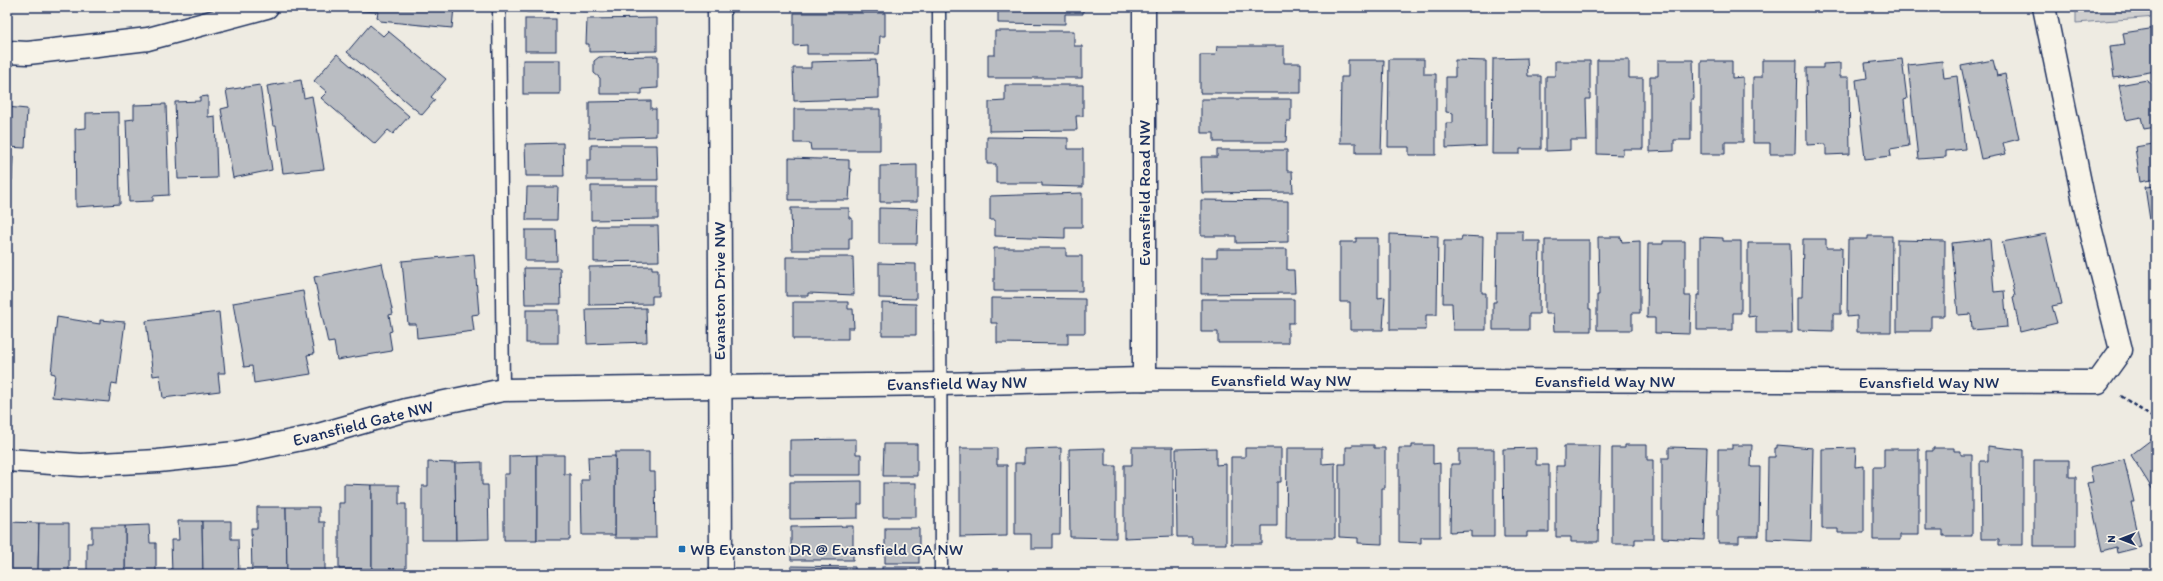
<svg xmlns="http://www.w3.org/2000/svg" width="2163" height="581" font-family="Itim,sans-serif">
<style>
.green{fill:#cfcfcf;stroke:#757f96}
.building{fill:#babdc2;stroke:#1b2f5e}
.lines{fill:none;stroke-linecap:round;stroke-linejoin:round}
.lane-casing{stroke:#1b2f5e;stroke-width:15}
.street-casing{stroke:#1b2f5e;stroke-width:25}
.secondary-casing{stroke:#1b2f5e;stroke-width:25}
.path{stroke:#1b2f5e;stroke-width:2.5;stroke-dasharray:4 3;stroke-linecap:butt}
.lane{stroke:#f7f3e8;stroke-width:12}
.street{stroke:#f7f3e8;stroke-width:22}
.secondary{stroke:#f7f3e8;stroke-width:22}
.poi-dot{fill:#1f6fb2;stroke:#f7f3e8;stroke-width:1.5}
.labels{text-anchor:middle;stroke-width:3.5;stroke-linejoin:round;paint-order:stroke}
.street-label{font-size:17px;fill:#1b2f5e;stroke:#f7f3e8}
.poi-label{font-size:17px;fill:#1b2f5e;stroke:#f7f3e8;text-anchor:start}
</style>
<rect width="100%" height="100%" fill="#eeebe2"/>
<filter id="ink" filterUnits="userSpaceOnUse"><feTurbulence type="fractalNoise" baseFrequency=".025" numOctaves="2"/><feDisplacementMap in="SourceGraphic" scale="8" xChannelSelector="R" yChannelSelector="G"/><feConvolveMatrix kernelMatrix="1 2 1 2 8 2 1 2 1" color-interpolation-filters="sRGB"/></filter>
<g filter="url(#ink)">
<!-- green -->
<path class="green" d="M 2076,7 L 2156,7 L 2156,17 L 2076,23 Z"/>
<!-- building -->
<g class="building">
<path d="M 362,7 L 454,7 L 452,28 L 380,21 L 377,17 L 378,12 L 361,11 Z"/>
<rect x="527" y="7" width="31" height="5"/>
<rect x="582" y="7" width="74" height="4"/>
<path d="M 998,7 L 1083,7 L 1083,14 L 1065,14 L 1065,24 L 998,23 Z"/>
<path d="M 794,13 L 885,13 L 885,36 L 880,36 L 879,54 L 807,54 L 807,45 L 794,46 Z"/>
<path d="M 657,18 L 657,51 L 589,52 L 589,44 L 586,44 L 587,19 Z"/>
<rect x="525" y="19" width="31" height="32"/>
<path d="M 370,25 L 383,36 L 388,31 L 446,79 L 431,97 L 435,100 L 422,115 L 347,52 Z"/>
<path d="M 2156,28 L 2156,71 L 2114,78 L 2110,47 L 2125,45 L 2123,33 Z"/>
<path d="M 995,31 L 1074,31 L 1074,46 L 1082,46 L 1082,78 L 988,78 L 988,55 L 995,55 Z"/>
<path d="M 1217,46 L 1284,46 L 1284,63 L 1301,63 L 1301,93 L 1200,93 L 1200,55 L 1216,55 Z"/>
<path d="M 337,54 L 409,116 L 393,134 L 388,130 L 375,144 L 321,98 L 327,92 L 314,81 Z"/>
<path d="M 658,56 L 658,88 L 642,89 L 642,94 L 600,94 L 600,78 L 594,73 L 594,61 L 599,57 Z"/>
<path d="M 1527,58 L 1528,76 L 1541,76 L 1541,149 L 1520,149 L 1520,154 L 1492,154 L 1493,59 Z"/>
<path d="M 1389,59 L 1424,59 L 1424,74 L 1436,74 L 1436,155 L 1409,155 L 1409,147 L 1388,147 Z"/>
<path d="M 1902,59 L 1907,99 L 1904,100 L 1909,146 L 1890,149 L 1891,156 L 1865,159 L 1856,80 L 1867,78 L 1865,63 Z"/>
<rect x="523" y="60" width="37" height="34"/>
<path d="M 876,60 L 877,77 L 879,76 L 879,98 L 794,101 L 793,68 L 811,68 L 811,62 Z"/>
<path d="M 1348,60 L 1384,60 L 1381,153 L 1356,153 L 1356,143 L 1340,143 L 1341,77 L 1348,77 Z"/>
<path d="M 1455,60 L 1486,61 L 1486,146 L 1446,148 L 1446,123 L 1453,123 L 1453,113 L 1446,112 L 1446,77 L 1455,77 Z"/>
<path d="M 1597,60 L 1629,60 L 1629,78 L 1643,78 L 1643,149 L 1623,149 L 1623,155 L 1597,154 Z"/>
<path d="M 1658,60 L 1693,60 L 1694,99 L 1691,99 L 1691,140 L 1674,140 L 1674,151 L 1650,152 L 1650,76 L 1658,76 Z"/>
<path d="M 1762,60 L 1797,60 L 1795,154 L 1770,154 L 1770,143 L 1753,143 L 1753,77 L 1762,77 Z"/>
<path d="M 1993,60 L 1997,76 L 2005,74 L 2019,139 L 2003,143 L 2006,154 L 1981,159 L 1961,66 Z"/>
<path d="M 1555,61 L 1590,61 L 1590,99 L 1586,99 L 1587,140 L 1570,140 L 1570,150 L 1546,151 L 1546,76 L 1555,76 Z"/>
<path d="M 1701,61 L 1732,61 L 1732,78 L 1743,77 L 1743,142 L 1725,142 L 1725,154 L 1701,154 Z"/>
<path d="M 1942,61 L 1944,78 L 1957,76 L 1965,149 L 1946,151 L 1946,157 L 1918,159 L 1908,65 Z"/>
<path d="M 1840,63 L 1840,77 L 1849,77 L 1850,154 L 1826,155 L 1826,144 L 1807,145 L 1806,68 L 1823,68 L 1823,64 Z"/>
<path d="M 301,80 L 304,98 L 312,96 L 324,169 L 283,173 L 276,126 L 273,126 L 267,86 Z"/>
<path d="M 2147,80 L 2148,83 L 2156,82 L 2156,127 L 2144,129 L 2141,117 L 2126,120 L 2119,85 Z"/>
<path d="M 260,85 L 272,170 L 233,178 L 221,109 L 229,107 L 226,90 Z"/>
<path d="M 1005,85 L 1083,85 L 1083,116 L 1076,116 L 1077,130 L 989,131 L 989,102 L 1005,101 Z"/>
<path d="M 208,96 L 208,117 L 215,116 L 217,178 L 178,179 L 175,102 L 200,101 L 200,97 Z"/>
<path d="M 1201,99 L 1291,99 L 1291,121 L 1287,121 L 1286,142 L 1214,142 L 1214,133 L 1201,133 Z"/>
<path d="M 651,101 L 651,109 L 656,109 L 656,136 L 589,138 L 589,102 Z"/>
<path d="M 166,104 L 169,195 L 153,196 L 153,201 L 129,202 L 126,120 L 134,119 L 134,105 Z"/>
<path d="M 7,107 L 27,109 L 25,148 L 7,147 Z"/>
<path d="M 794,109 L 880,109 L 880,150 L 811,150 L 810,143 L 794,143 Z"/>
<path d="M 119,112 L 120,204 L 76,207 L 75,129 L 86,128 L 86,113 Z"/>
<path d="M 2152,133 L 2156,133 L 2156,179 L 2140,182 L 2135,147 L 2153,144 Z"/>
<path d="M 987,137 L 1068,138 L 1068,149 L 1083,149 L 1083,187 L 1042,186 L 1042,183 L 996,183 L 996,164 L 987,164 Z"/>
<path d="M 563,143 L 564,176 L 526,176 L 525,144 Z"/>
<path d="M 591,145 L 657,145 L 658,180 L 587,180 L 587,160 L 591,160 Z"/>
<path d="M 1217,150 L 1287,150 L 1287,171 L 1292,171 L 1293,192 L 1202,193 L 1201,157 L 1217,157 Z"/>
<path d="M 7,157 L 13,157 L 12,180 L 7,180 Z"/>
<path d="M 789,158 L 849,160 L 849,169 L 851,169 L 849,200 L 789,200 Z"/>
<path d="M 917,165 L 917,202 L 880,202 L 880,166 Z"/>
<path d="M 591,186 L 658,186 L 658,219 L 591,220 Z"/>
<path d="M 2156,186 L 2156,219 L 2150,220 L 2145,187 Z"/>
<path d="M 527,187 L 558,187 L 557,220 L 526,220 Z"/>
<path d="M 1082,193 L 1082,227 L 1065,227 L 1065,238 L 995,236 L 995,220 L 990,220 L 990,196 Z"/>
<path d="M 1201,200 L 1288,201 L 1288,242 L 1236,243 L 1236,236 L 1201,236 Z"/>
<path d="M 791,208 L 849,208 L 849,218 L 852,218 L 852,238 L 849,238 L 849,250 L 792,250 Z"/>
<path d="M 879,208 L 918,209 L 917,244 L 879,244 Z"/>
<path d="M 594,226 L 658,226 L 659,261 L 594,262 Z"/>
<path d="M 525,230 L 556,230 L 557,261 L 525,261 Z"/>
<path d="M 1497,231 L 1523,231 L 1523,241 L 1540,241 L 1539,314 L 1529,314 L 1529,330 L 1493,330 L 1493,302 L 1496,302 Z"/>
<path d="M 1390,234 L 1438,236 L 1437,315 L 1426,315 L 1426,330 L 1390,330 Z"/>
<path d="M 2046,234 L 2062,304 L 2052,306 L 2057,323 L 2020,332 L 2013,297 L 2015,296 L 2002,242 Z"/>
<path d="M 1462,236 L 1483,237 L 1482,293 L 1486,293 L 1486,330 L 1453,330 L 1452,303 L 1443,303 L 1444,241 L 1461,241 Z"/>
<path d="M 1868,236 L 1892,236 L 1891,332 L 1857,332 L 1857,316 L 1847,317 L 1848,239 L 1868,239 Z"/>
<path d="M 1598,237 L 1621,237 L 1622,242 L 1640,241 L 1640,313 L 1632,313 L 1632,330 L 1597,330 L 1597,295 L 1599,295 Z"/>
<path d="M 1700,237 L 1723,238 L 1723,241 L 1741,241 L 1741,313 L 1733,313 L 1733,330 L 1697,330 L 1697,295 L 1700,295 Z"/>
<path d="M 1356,238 L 1378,238 L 1378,298 L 1385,297 L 1383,330 L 1350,330 L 1350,302 L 1340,302 L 1340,242 L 1356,242 Z"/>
<path d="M 1803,239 L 1826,239 L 1826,248 L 1842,248 L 1841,314 L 1833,314 L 1833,331 L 1798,330 L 1798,297 L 1802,297 Z"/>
<path d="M 1990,239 L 1994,292 L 2004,291 L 2007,327 L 1972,330 L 1971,314 L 1958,315 L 1952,243 Z"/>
<path d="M 1545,240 L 1589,240 L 1589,309 L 1591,309 L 1591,331 L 1554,331 L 1553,314 L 1545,314 Z"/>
<path d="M 1897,240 L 1945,241 L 1945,316 L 1931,316 L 1931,331 L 1897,331 Z"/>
<path d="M 1663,241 L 1685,241 L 1685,296 L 1691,296 L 1690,334 L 1655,333 L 1655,318 L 1647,318 L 1648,244 L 1663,244 Z"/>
<path d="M 1748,243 L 1790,243 L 1792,333 L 1756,333 L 1756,316 L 1748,317 Z"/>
<path d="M 994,248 L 1066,248 L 1066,256 L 1082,256 L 1082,291 L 994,291 Z"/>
<path d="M 1217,249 L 1287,249 L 1287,270 L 1294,270 L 1295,293 L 1201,294 L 1201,257 L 1217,257 Z"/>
<path d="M 474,254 L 479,314 L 472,315 L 474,331 L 417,338 L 416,324 L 408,324 L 402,261 Z"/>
<path d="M 786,257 L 853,257 L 854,295 L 808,293 L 808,296 L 786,296 Z"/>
<path d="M 382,263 L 393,314 L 389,315 L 392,331 L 389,332 L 392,351 L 337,360 L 334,342 L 328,343 L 314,277 Z"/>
<path d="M 879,263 L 916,264 L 916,299 L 879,298 Z"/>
<path d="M 652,266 L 652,269 L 658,269 L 658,296 L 652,296 L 652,304 L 589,305 L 589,267 Z"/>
<path d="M 524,268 L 560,268 L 561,304 L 525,304 Z"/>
<path d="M 303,291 L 314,354 L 307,355 L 311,374 L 254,383 L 252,366 L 244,367 L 233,303 Z"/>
<path d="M 991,298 L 1085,299 L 1085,333 L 1068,333 L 1068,344 L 997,343 L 997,323 L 991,323 Z"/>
<path d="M 1201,299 L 1294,299 L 1294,323 L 1288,323 L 1288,343 L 1218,343 L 1218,332 L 1201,332 Z"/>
<path d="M 793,302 L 848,302 L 848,309 L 853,309 L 854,328 L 848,328 L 848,339 L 793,339 Z"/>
<path d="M 882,303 L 916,304 L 916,335 L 882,335 Z"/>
<path d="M 646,308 L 647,342 L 587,344 L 586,309 Z"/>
<rect x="526" y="310" width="32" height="33"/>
<path d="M 219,312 L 225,373 L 218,373 L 220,391 L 163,398 L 160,375 L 153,376 L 146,321 Z"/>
<path d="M 57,317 L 100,324 L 100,320 L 125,322 L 117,384 L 112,383 L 109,402 L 52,397 L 55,374 L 51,373 Z"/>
<path d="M 2156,436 L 2156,495 L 2131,455 Z"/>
<path d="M 856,439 L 856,454 L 861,454 L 861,475 L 790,475 L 790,440 Z"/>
<path d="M 884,444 L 917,444 L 917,476 L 883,476 Z"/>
<path d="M 1352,445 L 1374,445 L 1374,448 L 1385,448 L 1385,488 L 1382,488 L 1382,544 L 1358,543 L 1358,538 L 1339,537 L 1339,464 L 1346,464 L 1346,447 L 1352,447 Z"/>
<path d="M 1412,445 L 1433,445 L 1433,464 L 1440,463 L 1440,537 L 1421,537 L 1421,543 L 1399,542 L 1399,448 L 1412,448 Z"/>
<path d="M 1625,445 L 1647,445 L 1647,460 L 1653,460 L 1653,539 L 1635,539 L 1635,544 L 1612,544 L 1612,448 L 1625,448 Z"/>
<path d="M 1732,445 L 1752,445 L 1751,467 L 1760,467 L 1759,536 L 1739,536 L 1739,543 L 1718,543 L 1718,449 L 1732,449 Z"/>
<path d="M 1777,445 L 1813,448 L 1811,541 L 1767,539 L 1768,457 L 1775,457 L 1775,448 L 1777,448 Z"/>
<path d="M 1564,446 L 1600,446 L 1598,542 L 1571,542 L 1571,537 L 1556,537 L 1556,466 L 1564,466 Z"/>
<path d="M 1988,446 L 2023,450 L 2023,545 L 1999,545 L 1999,539 L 1981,539 L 1980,461 L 1988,461 Z"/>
<path d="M 1132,447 L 1173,447 L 1173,536 L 1124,538 L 1124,465 L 1132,465 Z"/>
<path d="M 1669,447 L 1707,448 L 1704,540 L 1662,538 L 1662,458 L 1669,458 Z"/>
<path d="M 960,448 L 997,448 L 997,465 L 1007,465 L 1007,536 L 960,537 Z"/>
<path d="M 1061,448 L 1060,534 L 1052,534 L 1052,548 L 1031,548 L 1031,534 L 1015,534 L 1015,463 L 1024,463 L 1024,449 Z"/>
<path d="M 1105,448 L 1105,466 L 1116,466 L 1116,538 L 1070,537 L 1069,449 Z"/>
<path d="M 1216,448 L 1216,465 L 1226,464 L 1226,544 L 1192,544 L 1192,537 L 1177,537 L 1176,449 Z"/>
<path d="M 1245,448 L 1281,448 L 1281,482 L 1277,482 L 1277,526 L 1262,526 L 1262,544 L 1231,544 L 1231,457 L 1245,457 Z"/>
<path d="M 1287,448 L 1322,448 L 1322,464 L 1335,463 L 1335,538 L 1286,538 Z"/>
<path d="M 1536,448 L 1536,465 L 1549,465 L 1549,532 L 1527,532 L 1527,537 L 1504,537 L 1503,449 Z"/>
<path d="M 1856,448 L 1855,467 L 1864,466 L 1864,533 L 1838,533 L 1838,529 L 1822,529 L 1822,449 Z"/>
<path d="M 1933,448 L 1954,448 L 1954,451 L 1961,451 L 1961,455 L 1972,455 L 1972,536 L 1943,536 L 1943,530 L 1926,530 L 1926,451 L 1933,451 Z"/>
<path d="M 1459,449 L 1494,449 L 1494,537 L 1471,537 L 1471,531 L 1450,532 L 1451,464 L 1459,464 Z"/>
<path d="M 1884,449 L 1919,449 L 1919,535 L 1900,535 L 1900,540 L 1873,540 L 1873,467 L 1884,467 Z"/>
<path d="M 615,452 L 649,452 L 649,472 L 655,472 L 656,538 L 615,538 Z"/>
<path d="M 537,455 L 537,540 L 504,540 L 504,474 L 509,474 L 509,456 Z"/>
<path d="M 537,455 L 564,455 L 564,474 L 570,474 L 570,540 L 537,540 Z"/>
<path d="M 615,456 L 615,535 L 582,535 L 581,480 L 589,480 L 588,457 Z"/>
<path d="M 2124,459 L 2134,502 L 2131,502 L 2141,547 L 2117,553 L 2116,547 L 2102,551 L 2087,483 L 2093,482 L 2090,467 Z"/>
<path d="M 2034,460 L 2069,460 L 2069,477 L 2076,477 L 2076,546 L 2034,546 Z"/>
<path d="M 428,462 L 455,463 L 456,540 L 422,540 L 422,486 L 428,486 Z"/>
<path d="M 482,462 L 482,485 L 488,485 L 489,539 L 456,540 L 455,463 Z"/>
<path d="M 862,481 L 862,504 L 858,504 L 858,518 L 790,519 L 790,482 Z"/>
<rect x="883" y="483" width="33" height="34"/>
<path d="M 344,484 L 372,485 L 372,569 L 339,569 L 339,503 L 344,503 Z"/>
<path d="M 372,485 L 399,485 L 399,504 L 406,504 L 406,569 L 372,569 Z"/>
<path d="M 257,507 L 286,507 L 287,574 L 252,574 L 251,528 L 257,528 Z"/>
<path d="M 286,507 L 319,507 L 319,522 L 325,522 L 325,574 L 287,574 Z"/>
<path d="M 178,521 L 202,521 L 203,574 L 172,574 L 171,540 L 179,540 Z"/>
<path d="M 202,521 L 231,521 L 231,539 L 238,539 L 239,574 L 203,574 Z"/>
<path d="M 8,522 L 39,523 L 38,574 L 7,574 Z"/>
<path d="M 39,523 L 69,523 L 69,574 L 38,574 Z"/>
<path d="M 149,525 L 150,543 L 156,543 L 156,574 L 125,574 L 125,526 Z"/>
<path d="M 92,526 L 125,526 L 125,574 L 87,574 L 87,543 L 92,543 Z"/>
<path d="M 853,526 L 853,560 L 791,560 L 791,527 Z"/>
<rect x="885" y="528" width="34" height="35"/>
<path d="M 791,566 L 855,567 L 855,574 L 791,574 Z"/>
<rect x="882" y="567" width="39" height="7"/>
</g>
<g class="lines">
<!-- lane casing -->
<g class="lane-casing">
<g id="lane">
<path d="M 499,7 L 503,390"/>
<path d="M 939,7 L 941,574"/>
</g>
</g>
<!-- street casing -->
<g class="street-casing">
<g id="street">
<path d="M 1144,7 L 1144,379"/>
<path d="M 7,52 L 28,53 L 148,39 L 267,7"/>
<path d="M 7,460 L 81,465 L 158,461 L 235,453 L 311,437 L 406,410 L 503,390 L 941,384 L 1144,379 L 2098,382 L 2121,350 L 2085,207 L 2044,7"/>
</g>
</g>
<!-- secondary casing -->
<g class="secondary-casing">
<path id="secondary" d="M 719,7 L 721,574"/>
</g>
<!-- path -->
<path class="path" d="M 2121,396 L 2156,420"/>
<!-- lane -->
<use href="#lane" class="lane"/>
<!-- street -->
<use href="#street" class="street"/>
<!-- secondary -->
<use href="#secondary" class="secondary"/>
</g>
</g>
<!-- markers -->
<rect class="poi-dot" x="678" y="545" width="8" height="8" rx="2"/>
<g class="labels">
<!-- street labels -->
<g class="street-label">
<text transform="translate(1144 193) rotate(-90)" y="6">Evansfield Road NW</text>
<text transform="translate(719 291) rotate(-90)" y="6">Evanston Drive NW</text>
<text x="1281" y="386">Evansfield Way NW</text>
<text x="1605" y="387">Evansfield Way NW</text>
<text x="1929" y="388">Evansfield Way NW</text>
<text transform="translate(957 383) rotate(-1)" y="6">Evansfield Way NW</text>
<text transform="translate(363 423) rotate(-14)" y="6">Evansfield Gate NW</text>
</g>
<!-- poi labels -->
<g class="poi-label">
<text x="690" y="555">WB Evanston DR @ Evansfield GA NW</text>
</g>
</g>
<!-- margin -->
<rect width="2163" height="581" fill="none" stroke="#f7f3e8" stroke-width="24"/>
<rect x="12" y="12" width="2139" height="557" fill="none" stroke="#1b2f5e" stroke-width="1.5" filter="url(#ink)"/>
<!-- north arrow -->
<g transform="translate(2121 539) rotate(270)" stroke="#f7f3e8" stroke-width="3" paint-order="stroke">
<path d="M0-3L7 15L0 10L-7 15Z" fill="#1b2f5e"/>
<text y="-6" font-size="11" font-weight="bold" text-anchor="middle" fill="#1b2f5e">N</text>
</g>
</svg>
